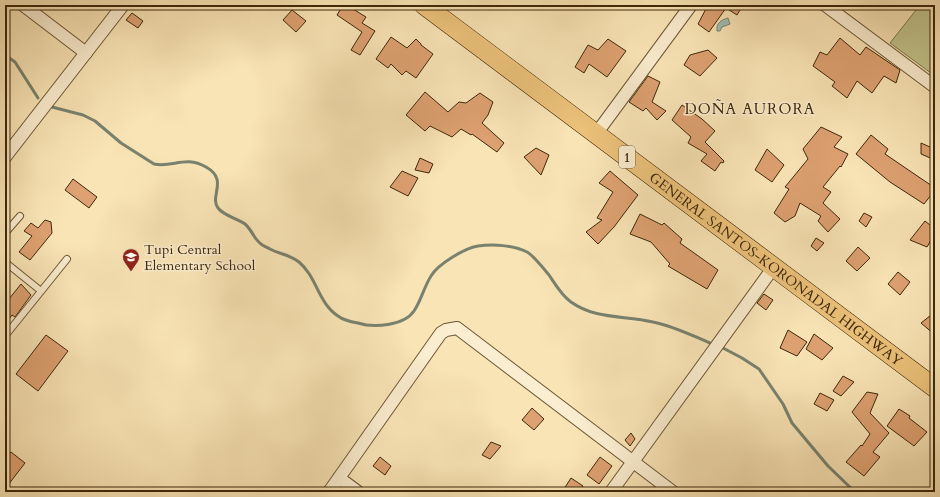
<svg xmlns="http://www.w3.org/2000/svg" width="940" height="497" font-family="Cardo,serif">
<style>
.green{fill:#c1c38b;stroke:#80764b}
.water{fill:#9ebeb1;stroke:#78826f}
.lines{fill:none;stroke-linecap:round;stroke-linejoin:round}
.stream{stroke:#78826f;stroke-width:3}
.building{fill:#dea171;stroke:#3e280b}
.service-casing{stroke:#6d5736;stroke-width:8}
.minor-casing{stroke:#6d5736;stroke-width:14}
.trunk-casing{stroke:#3e280b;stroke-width:20}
.service{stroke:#fbedcf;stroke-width:6}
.minor{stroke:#fbedcf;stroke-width:12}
.trunk{stroke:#ecc27a;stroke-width:19}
.labels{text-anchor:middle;stroke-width:3;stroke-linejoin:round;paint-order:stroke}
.shield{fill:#fbedcf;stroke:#776346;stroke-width:1}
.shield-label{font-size:13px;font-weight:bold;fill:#3e280b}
.poi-label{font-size:14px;fill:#3e280b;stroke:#fbedcf;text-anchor:start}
.street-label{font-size:14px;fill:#3e280b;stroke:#fbedcf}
.neighbourhood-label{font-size:15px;letter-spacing:1px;fill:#3e280b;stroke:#fbedcf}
</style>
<rect width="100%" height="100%" fill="#f9e4b5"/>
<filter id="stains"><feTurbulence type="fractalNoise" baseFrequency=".005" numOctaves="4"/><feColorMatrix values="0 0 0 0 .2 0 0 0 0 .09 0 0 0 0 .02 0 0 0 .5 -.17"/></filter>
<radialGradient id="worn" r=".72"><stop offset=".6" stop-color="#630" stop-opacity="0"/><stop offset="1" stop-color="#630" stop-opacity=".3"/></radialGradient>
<!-- green -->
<path class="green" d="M 920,5 L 935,5 L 935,76 L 890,43 Z"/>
<!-- water -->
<path class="water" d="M 728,18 L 730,24 L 722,27 L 720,31 L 717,31 C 716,23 721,20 728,18 Z"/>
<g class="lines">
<!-- stream -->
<g class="stream">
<path d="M 5,55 L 15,62 L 38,98"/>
<path d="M 52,107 L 83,115 L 95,121 L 121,143 L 154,164 C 173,168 185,155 206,167 C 229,180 209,196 218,208 C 224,216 237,218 245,224 C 252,230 254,239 261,244 C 263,246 267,247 270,249 C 279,254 291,255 299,262 C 317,277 318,303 338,316 C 343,320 352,322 358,323 C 373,328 404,326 414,311 C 421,301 424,287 431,276 C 438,264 465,248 478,246 C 493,244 513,245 527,252 C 533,255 544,269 549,275 C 555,284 562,296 571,302 C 596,320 625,315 653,322 C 673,326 691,335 710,343"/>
<path d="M 723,348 L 742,358 L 759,369 L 783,404 L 792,423 L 828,466 L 855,492"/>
</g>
</g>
<!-- building -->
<g class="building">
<path d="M 343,5 L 356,5 L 353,9 L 366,17 L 362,23 L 375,31 L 360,55 L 351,50 L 362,32 L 337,15 Z"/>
<path d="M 708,5 L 743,5 L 737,15 L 726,8 L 709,32 L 698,24 Z"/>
<path d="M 292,10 L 306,21 L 296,32 L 283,20 Z"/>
<path d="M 132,13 L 143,21 L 138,28 L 126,20 Z"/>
<path d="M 391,37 L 407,48 L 416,39 L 421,44 L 421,45 L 433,54 L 416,78 L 406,71 L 402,75 L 391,64 L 388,68 L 376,59 Z"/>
<path d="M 840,38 L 860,55 L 866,47 L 900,70 L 896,83 L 884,76 L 872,93 L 857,81 L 847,98 L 832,86 L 835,82 L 813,66 L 820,52 L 827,55 Z"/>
<path d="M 608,39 L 626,51 L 607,77 L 589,64 L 584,73 L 575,67 L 588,45 L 598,50 Z"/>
<path d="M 708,50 L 717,58 L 700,76 L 684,65 L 690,55 Z"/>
<path d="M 648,76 L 660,82 L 652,102 L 666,111 L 657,120 L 646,108 L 643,111 L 629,102 Z"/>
<path d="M 425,92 L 448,112 L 459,102 L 466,103 L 480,93 L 493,102 L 488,115 L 482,123 L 504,143 L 497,152 L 472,134 L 471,135 L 461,129 L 452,137 L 430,126 L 425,131 L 406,115 Z"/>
<path d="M 682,105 L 702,119 L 715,131 L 705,142 L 724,161 L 723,163 L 721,162 L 715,171 L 701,161 L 707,154 L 688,143 L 691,137 L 672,120 Z"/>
<path d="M 821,127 L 842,137 L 834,147 L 848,154 L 841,167 L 840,166 L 823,187 L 831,192 L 823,203 L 840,219 L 828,232 L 818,221 L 821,216 L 800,203 L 795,216 L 785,222 L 774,213 L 789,189 L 785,187 L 808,159 L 803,149 Z"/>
<path d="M 871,135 L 888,149 L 885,154 L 935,188 L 935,190 L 924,204 L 890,182 L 856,154 Z"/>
<path d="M 935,142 L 935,160 L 921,154 L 921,143 L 930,147 Z"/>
<path d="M 536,148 L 549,155 L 541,175 L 524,157 Z"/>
<path d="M 767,149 L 784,165 L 772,182 L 755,170 Z"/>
<path d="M 420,158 L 433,164 L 429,173 L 415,170 Z"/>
<path d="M 402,171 L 418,178 L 408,196 L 390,187 Z"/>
<path d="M 610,171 L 638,195 L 614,227 L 598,244 L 586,232 L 602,220 L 597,218 L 613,192 L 599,183 Z"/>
<path d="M 73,179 L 97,197 L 89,208 L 65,190 Z"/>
<path d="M 864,213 L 872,217 L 866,227 L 859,221 Z"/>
<path d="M 640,214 L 662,225 L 664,223 L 682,239 L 680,243 L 718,270 L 707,289 L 668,266 L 670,264 L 651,242 L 630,234 Z"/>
<path d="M 45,220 L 51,222 L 52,233 L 30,260 L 19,252 L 32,236 L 24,231 L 31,223 L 38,228 Z"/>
<path d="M 925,221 L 935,229 L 935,233 L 927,247 L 910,240 Z"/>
<path d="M 816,238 L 824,243 L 817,251 L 811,246 Z"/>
<path d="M 858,247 L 870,258 L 857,271 L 846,261 Z"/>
<path d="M 898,272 L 910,282 L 900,295 L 888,284 Z"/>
<path d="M 21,284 L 31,295 L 15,317 L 12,315 L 5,325 L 5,304 Z"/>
<path d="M 764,294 L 773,300 L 766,310 L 757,303 Z"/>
<path d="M 935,312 L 935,335 L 921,323 Z"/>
<path d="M 788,330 L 807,342 L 797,356 L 780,348 Z"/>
<path d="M 814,334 L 833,348 L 822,360 L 806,349 Z"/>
<path d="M 46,335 L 68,351 L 38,391 L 16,374 Z"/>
<path d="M 843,376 L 854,382 L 841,396 L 833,391 Z"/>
<path d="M 867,392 L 878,394 L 870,413 L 889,433 L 873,452 L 880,457 L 864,476 L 846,462 L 861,445 L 862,446 L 870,434 L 852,412 Z"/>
<path d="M 820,393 L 834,400 L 827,411 L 814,404 Z"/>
<path d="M 532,408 L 544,419 L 534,430 L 522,420 Z"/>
<path d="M 899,409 L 910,416 L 909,418 L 927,432 L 914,446 L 887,426 Z"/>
<path d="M 631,433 L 635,439 L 630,446 L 625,440 Z"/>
<path d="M 491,442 L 501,446 L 490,459 L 482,455 Z"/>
<path d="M 11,452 L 25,463 L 5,489 L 5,460 Z"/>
<path d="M 380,457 L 391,466 L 385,475 L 373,466 Z"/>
<path d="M 600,457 L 612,466 L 599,484 L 587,475 Z"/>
<path d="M 571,478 L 583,486 L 579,492 L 568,492 L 564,489 Z"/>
</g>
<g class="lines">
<!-- service casing -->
<g class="service-casing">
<g id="service">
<path d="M 6,232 L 20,216"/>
<path d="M 5,262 L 41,291"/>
<path d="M 5,336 L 67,259"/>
</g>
</g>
<!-- minor casing -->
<g class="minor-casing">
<g id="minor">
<path d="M 23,5 L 86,53"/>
<path d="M 825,5 L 935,87"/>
<path d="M 596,134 L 691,5"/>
<path d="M 5,157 L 123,5"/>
<path d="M 339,478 L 358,492"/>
<path d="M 329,492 L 441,333 L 446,330 L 457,328 L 673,492"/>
<path d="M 611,492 L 773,268"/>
</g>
</g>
<!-- trunk casing -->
<g class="trunk-casing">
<g id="trunk">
<path id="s1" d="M 424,5 L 935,388"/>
</g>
</g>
<!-- service -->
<use href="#service" class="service"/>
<!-- minor -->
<use href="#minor" class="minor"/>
<!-- trunk -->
<use href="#trunk" class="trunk"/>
</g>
<!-- icons -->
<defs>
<g id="school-pin" transform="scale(0.9)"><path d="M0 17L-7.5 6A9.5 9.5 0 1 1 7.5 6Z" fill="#8f2418" stroke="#fbedcf"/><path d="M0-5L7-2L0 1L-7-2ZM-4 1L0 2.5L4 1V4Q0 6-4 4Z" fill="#fff"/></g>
</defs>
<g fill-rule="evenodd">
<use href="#school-pin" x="131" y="257"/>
</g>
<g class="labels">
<!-- shield labels -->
<rect class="shield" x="619" y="146" width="16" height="22" rx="3"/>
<g class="shield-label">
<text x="627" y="162">1</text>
</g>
<!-- poi labels -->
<g class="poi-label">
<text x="144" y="254">Tupi Central<tspan x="144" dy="16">Elementary School</tspan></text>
</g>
<!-- street labels -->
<g class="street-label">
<text dy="5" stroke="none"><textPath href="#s1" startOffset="440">GENERAL SANTOS-KORONADAL HIGHWAY</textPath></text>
</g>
<!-- neighbourhood labels -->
<g class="neighbourhood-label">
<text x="750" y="114">DOÑA AURORA</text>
</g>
</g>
<!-- margin -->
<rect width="940" height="497" fill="none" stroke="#f9e4b5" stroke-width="20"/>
<rect x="6" y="6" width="928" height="485" fill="none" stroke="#3e280b" stroke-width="2"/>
<rect x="10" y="10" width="920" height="477" fill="none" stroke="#3e280b"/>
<rect width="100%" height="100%" filter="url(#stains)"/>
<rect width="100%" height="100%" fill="url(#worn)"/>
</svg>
